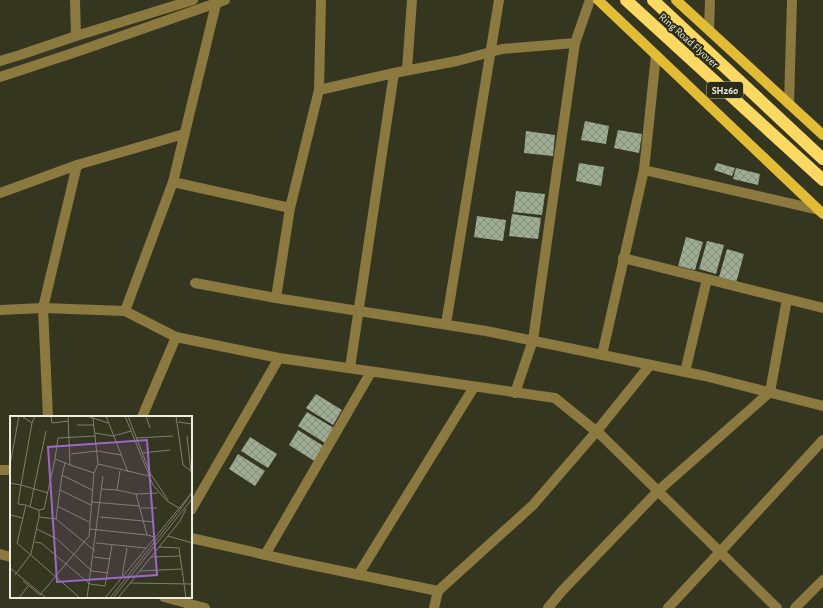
<svg xmlns="http://www.w3.org/2000/svg" width="823" height="608" font-family="'Alegreya Sans',sans-serif">
<style>
.building{fill:url(#building-cross-hatch)}
.lines{fill:none;stroke-linecap:round;stroke-linejoin:round}
.minor{stroke:#8b7940;stroke-width:10}
.major{stroke:#e2bd33;stroke-width:10}
.highway{stroke:#fdd962;stroke-width:12}
.labels{text-anchor:middle;stroke-width:4;stroke-linejoin:round;paint-order:stroke}
.shield{fill:#2a2c16;stroke:#b2b4a3;stroke-width:1}
.shield-label{font-size:10px;font-weight:bold;fill:#eceee0}
.street-label{font-size:11px;fill:#eceee0;stroke:#2a2c16}
.inset-road{fill:none;stroke:#7e806d;stroke-width:1}
.view{fill:#9d66c9;fill-opacity:0.15;stroke:#9d66c9;stroke-width:2}
.inset-edge{fill:none;stroke:#eceee0;stroke-width:2}
</style>
<defs>
<pattern id="building-cross-hatch" width="8" height="8" patternUnits="userSpaceOnUse"><rect width="8" height="8" fill="#9eac94"/><path d="M0 0l8 8M0 8l8-8" fill="none" stroke="#848e7c"/></pattern>
</defs>
<rect width="100%" height="100%" fill="#343620"/>
<!-- building -->
<g class="building">
<path d="M 585,121 L 609,126 L 606,144 L 581,140 Z"/>
<path d="M 618,130 L 642,134 L 639,153 L 614,148 Z"/>
<path d="M 526,131 L 555,135 L 553,156 L 524,153 Z"/>
<path d="M 579,163 L 604,167 L 601,186 L 576,181 Z"/>
<path d="M 717,163 L 735,168 L 732,176 L 714,170 Z"/>
<path d="M 736,168 L 760,174 L 758,185 L 733,179 Z"/>
<path d="M 516,191 L 545,194 L 542,215 L 513,212 Z"/>
<path d="M 512,214 L 541,218 L 538,239 L 509,236 Z"/>
<path d="M 477,216 L 506,220 L 503,241 L 474,237 Z"/>
<path d="M 686,237 L 703,242 L 695,270 L 678,266 Z"/>
<path d="M 707,241 L 724,245 L 716,274 L 699,269 Z"/>
<path d="M 727,249 L 744,254 L 736,283 L 719,277 Z"/>
<path d="M 316,394 L 342,410 L 333,425 L 306,408 Z"/>
<path d="M 307,412 L 334,428 L 325,443 L 298,426 Z"/>
<path d="M 298,430 L 325,447 L 316,462 L 289,445 Z"/>
<path d="M 250,437 L 277,454 L 268,468 L 241,451 Z"/>
<path d="M 238,454 L 265,471 L 255,486 L 229,469 Z"/>
</g>
<g class="lines">
<!-- minor -->
<g class="minor">
<path d="M 75,0 L 76,36"/>
<path d="M 709,30 L 710,0"/>
<path d="M 0,61 L 20,55 L 76,36 L 193,0"/>
<path d="M 407,70 L 412,0"/>
<path d="M 0,77 L 79,51 L 225,0"/>
<path d="M 319,90 L 394,73 L 457,61 L 502,49 L 575,43 L 590,0"/>
<path d="M 789,104 L 792,0"/>
<path d="M 644,170 L 819,210"/>
<path d="M 173,182 L 290,208 L 319,90 L 321,0"/>
<path d="M 0,193 L 77,165 L 184,134"/>
<path d="M 623,258 L 823,308"/>
<path d="M 195,283 L 276,298 L 486,331 L 705,376 L 823,406"/>
<path d="M 276,298 L 290,208"/>
<path d="M 0,310 L 43,308 L 125,311"/>
<path d="M 446,324 L 499,0"/>
<path d="M 176,337 L 279,358 L 555,398 L 602,436 L 777,608"/>
<path d="M 602,355 L 644,170 L 656,55"/>
<path d="M 350,368 L 394,73"/>
<path d="M 685,372 L 707,279"/>
<path d="M 515,393 L 533,340 L 575,43"/>
<path d="M 48,417 L 43,308 L 77,165"/>
<path d="M 142,417 L 176,337 L 125,311 L 173,182 L 216,4"/>
<path d="M 0,470 L 11,470"/>
<path d="M 191,510 L 279,358"/>
<path d="M 191,538 L 297,562 L 438,591 L 434,608"/>
<path d="M 0,554 L 11,557"/>
<path d="M 265,555 L 371,372"/>
<path d="M 358,575 L 474,387"/>
<path d="M 438,591 L 533,505 L 596,432 L 650,365"/>
<path d="M 164,597 L 205,608"/>
<path d="M 548,608 L 562,591 L 658,491 L 770,392 L 787,299"/>
<path d="M 668,608 L 720,552 L 823,440"/>
<path d="M 795,608 L 823,580"/>
</g>
<!-- major -->
<g class="major">
<path d="M 598,0 L 823,214"/>
<path d="M 676,0 L 823,135"/>
</g>
<!-- highway -->
<g class="highway">
<path d="M 626,0 L 823,180"/>
<path d="M 653,0 L 823,159"/>
</g>
</g>
<g class="labels">
<!-- shield labels -->
<rect class="shield" x="707" y="82" width="36" height="16" rx="3"/>
<g class="shield-label">
<text x="725" y="94">SH260</text>
</g>
<!-- street labels -->
<g class="street-label">
<text transform="translate(689 40) rotate(42)" y="4">Ring Road Flyover</text>
</g>
</g>
<!-- overview -->
<g transform="translate(10 416)">
<rect width="182" height="182" fill="#343620"/>
<path class="inset-road" d="M 41,0 L 42,7 L 59,5M 58,0 L 60,49 L 84,57 L 88,48 L 139,60M 77,0 L 98,7M 96,0 L 118,56M 115,0 L 143,69 L 157,85 L 169,92M 118,0 L 140,57 L 158,84M 136,0 L 140,12M 166,0 L 173,49 L 181,55M 13,1 L 22,7 L 25,0M 83,2 L 88,48M 168,6 L 182,8M 67,9 L 84,9M 36,15 L 20,91 L 16,89 L 7,127 L 70,182M 85,17 L 103,20 L 121,15M 177,20 L 181,56M 126,22 L 163,20M 132,37 L 160,34M 61,38 L 87,35 L 111,39M 45,43 L 48,22 L 86,20M 0,49 L 9,0M 110,55 L 107,74 L 126,78 L 148,77M 52,59 L 55,47M 0,67 L 11,69 L 22,7M 92,73 L 107,74M 50,74 L 81,89M 126,78 L 137,119 L 145,121M 81,86 L 130,90M 16,89 L 8,88 L 11,69 L 38,77M 47,90 L 79,106M 20,91 L 29,94 L 29,101M 131,92 L 147,92M 29,94 L 34,93 L 45,43 L 60,49M 0,99 L 13,102M 90,101 L 144,106M 46,103 L 85,135M 27,113 L 47,123 L 82,155 L 98,157M 79,113 L 137,119M 158,120 L 182,127M 25,126 L 31,127 L 80,168 L 95,170 L 102,129M 86,127 L 136,132M 149,131 L 169,132 L 176,182M 84,141 L 100,143M 141,141 L 170,140M 0,152 L 36,182M 130,155 L 171,153M 5,159 L 21,138 L 29,101 L 46,103 L 52,59 L 82,74M 112,161 L 117,132M 13,165 L 30,179M 120,167 L 182,168M 30,179 L 79,120 L 84,57M 9,182 L 18,170M 77,182 L 93,60M 95,182 L 180,79M 100,182 L 170,94 L 182,76M 103,182 L 182,83M 108,182 L 170,105 L 176,93"/>
<path class="view" d="M 137,24 L 147,159 L 47,166 L 38,31 Z"/>
<rect width="182" height="182" class="inset-edge"/>
</g>
</svg>
